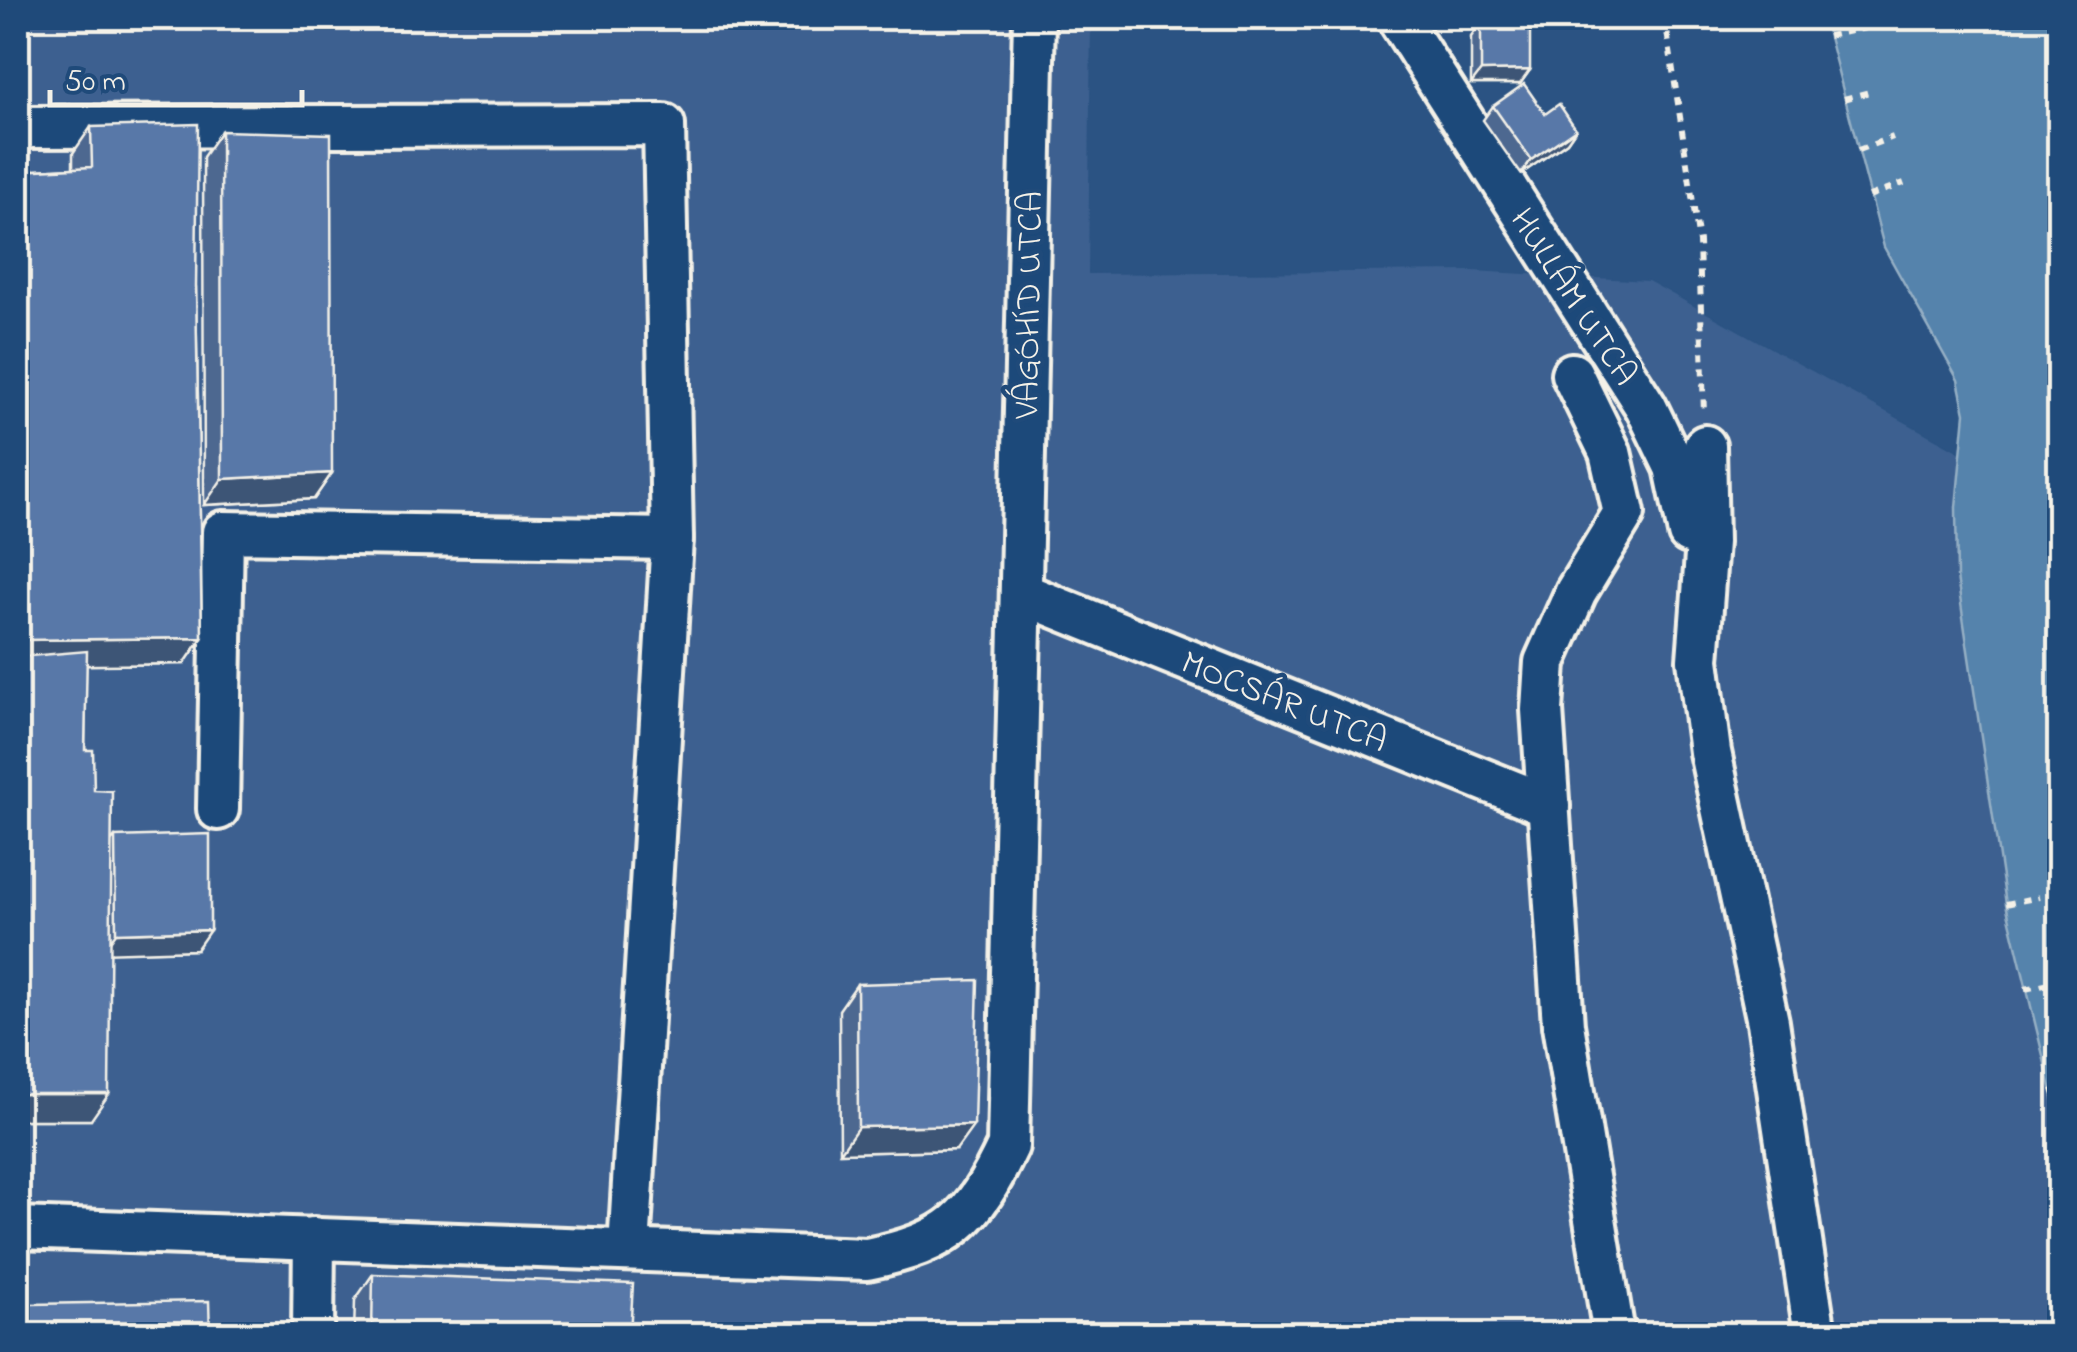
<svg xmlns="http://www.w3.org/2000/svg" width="2077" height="1352" font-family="'Indie Flower',sans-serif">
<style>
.built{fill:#3d6190}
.water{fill:#5583ac;stroke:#95afc4;stroke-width:2.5}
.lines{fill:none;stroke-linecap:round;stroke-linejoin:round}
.minor-casing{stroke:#f4f1e8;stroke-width:48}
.path{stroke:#f4f1e8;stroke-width:6;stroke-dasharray:8 8;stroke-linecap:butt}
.minor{stroke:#1f4a7a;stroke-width:40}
.wall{fill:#4d6790;stroke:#f4f1e8;stroke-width:2.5}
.shaded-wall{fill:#3e5476;stroke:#f4f1e8;stroke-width:2.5}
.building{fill:#5978a8;stroke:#f4f1e8;stroke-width:2.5}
.labels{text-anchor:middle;stroke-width:9;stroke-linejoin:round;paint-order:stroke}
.street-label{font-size:35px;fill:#f4f1e8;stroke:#1f4a7a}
</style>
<rect width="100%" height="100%" fill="#2b5383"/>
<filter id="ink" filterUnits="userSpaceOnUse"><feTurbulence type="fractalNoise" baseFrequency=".01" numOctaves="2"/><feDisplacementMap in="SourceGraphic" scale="20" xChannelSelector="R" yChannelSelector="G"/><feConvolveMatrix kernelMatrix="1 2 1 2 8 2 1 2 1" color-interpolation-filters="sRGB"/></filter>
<g filter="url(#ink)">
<!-- built -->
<path class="built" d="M 18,18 L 1091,18 L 1088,274 L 1473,271 L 1648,281 L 1961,453 L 1957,577 L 2006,904 L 2059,1121 L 2059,1334 L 18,1334 Z"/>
<!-- water -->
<path class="water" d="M 1824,18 L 2059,18 L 2059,1121 L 2006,904 L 1957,577 L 1956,507 L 1965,413 L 1958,380 L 1884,247 Z"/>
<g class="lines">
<!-- minor casing -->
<g class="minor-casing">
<g id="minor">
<path d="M 1398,18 L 1646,407 L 1675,467 L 1689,533"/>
<path d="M 18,127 L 664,125 L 672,539"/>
<path d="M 1572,374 L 1610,452 L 1624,513 L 1576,592 L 1545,662 L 1542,710 L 1563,1025 L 1614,1334"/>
<path d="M 1705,446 L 1707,542 L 1698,660 L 1710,752 L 1768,1022 L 1815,1334"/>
<path d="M 1021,593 L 1549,806"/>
<path d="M 218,809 L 223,532 L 672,539 L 629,1249"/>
<path d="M 18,1228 L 867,1259 C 950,1242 973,1220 1008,1146 L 1034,18"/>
<path d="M 313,1334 L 314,1238"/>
</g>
</g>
<!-- path -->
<g class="path">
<path d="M 1665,18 L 1699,242 L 1704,415"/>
<path d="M 1828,36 L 1865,28"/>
<path d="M 1844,99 L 1873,91"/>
<path d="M 1858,150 L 1893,137"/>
<path d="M 1869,196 L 1904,183"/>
<path d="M 2006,904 L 2039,897"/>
<path d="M 2025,989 L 2060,982"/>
<path d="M 2051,1092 L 2060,1089"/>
</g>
<!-- minor -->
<use href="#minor" class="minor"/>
</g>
<!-- wall -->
<g class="wall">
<path d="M 1481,23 L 1530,70 L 1520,84 L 1471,84 L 1471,37 Z"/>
<path d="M 1493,106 L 1545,114 L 1576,129 L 1567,142 L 1521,174 L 1483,120 Z"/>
<path d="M 91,127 L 196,287 L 202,638 L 184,664 L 86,665 L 85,750 L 94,790 L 111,842 L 115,837 L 196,950 L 110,952 L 91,1120 L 18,1120 L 18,171 L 73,168 L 73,153 Z"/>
<path d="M 221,131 L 332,473 L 314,499 L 204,505 L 203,157 Z"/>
<path d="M 857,984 L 956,1150 L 840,1153 L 839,1010 Z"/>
<path d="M 373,1274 L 630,1334 L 354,1334 L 355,1300 Z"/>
<path d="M 30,1304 L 210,1334 L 18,1334 L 18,1321 Z"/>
</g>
<!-- shaded-wall -->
<g class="shaded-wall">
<path d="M 1530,70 L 1520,84 L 1471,84 L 1481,71 Z"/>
<path d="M 1576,129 L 1567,142 L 1521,174 L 1531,160 Z"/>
<path d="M 332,473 L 314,499 L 204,505 L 222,479 Z"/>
<path d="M 202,638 L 184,664 L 18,666 L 18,640 Z"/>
<path d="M 210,930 L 196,950 L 102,953 L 116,933 Z"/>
<path d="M 18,1094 L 109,1094 L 91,1120 L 18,1120 Z"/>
<path d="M 974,1125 L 956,1150 L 840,1153 L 858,1127 Z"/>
</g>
<!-- building -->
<g class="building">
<path d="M 1481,23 L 1530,23 L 1530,70 L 1481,71 Z"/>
<path d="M 1524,84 L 1545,114 L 1559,104 L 1576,129 L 1531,160 L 1493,106 Z"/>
<path d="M 198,124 L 196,287 L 202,638 L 18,640 L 18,171 L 92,167 L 91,127 Z"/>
<path d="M 221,131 L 331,134 L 332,473 L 222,479 Z"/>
<path d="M 87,651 L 85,750 L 93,750 L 94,790 L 112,791 L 109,1094 L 18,1094 L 18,657 Z"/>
<path d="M 210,834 L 210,930 L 116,933 L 115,837 Z"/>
<path d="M 978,980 L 974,1125 L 858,1127 L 857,984 Z"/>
<path d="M 373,1274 L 633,1284 L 630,1334 L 372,1334 Z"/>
<path d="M 209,1301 L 210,1334 L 30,1334 L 30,1304 Z"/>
</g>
</g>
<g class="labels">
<!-- street labels -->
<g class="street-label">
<text transform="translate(1575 296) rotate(57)" y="12">HULLÁM UTCA</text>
<text transform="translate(1027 305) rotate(-89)" y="12">VÁGÓHÍD UTCA</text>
<text transform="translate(1285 700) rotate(22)" y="12">MOCSÁR UTCA</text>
</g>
</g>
<!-- margin -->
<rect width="2077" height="1352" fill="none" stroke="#1f4a7a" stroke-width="60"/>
<rect x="30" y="30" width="2017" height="1292" fill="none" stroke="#f4f1e8" stroke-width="4" filter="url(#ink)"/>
<!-- scale -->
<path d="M50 90v15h252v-15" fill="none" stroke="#f4f1e8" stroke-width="5"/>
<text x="65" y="90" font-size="30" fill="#f4f1e8" stroke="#1f4a7a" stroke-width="8" paint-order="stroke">50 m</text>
</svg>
